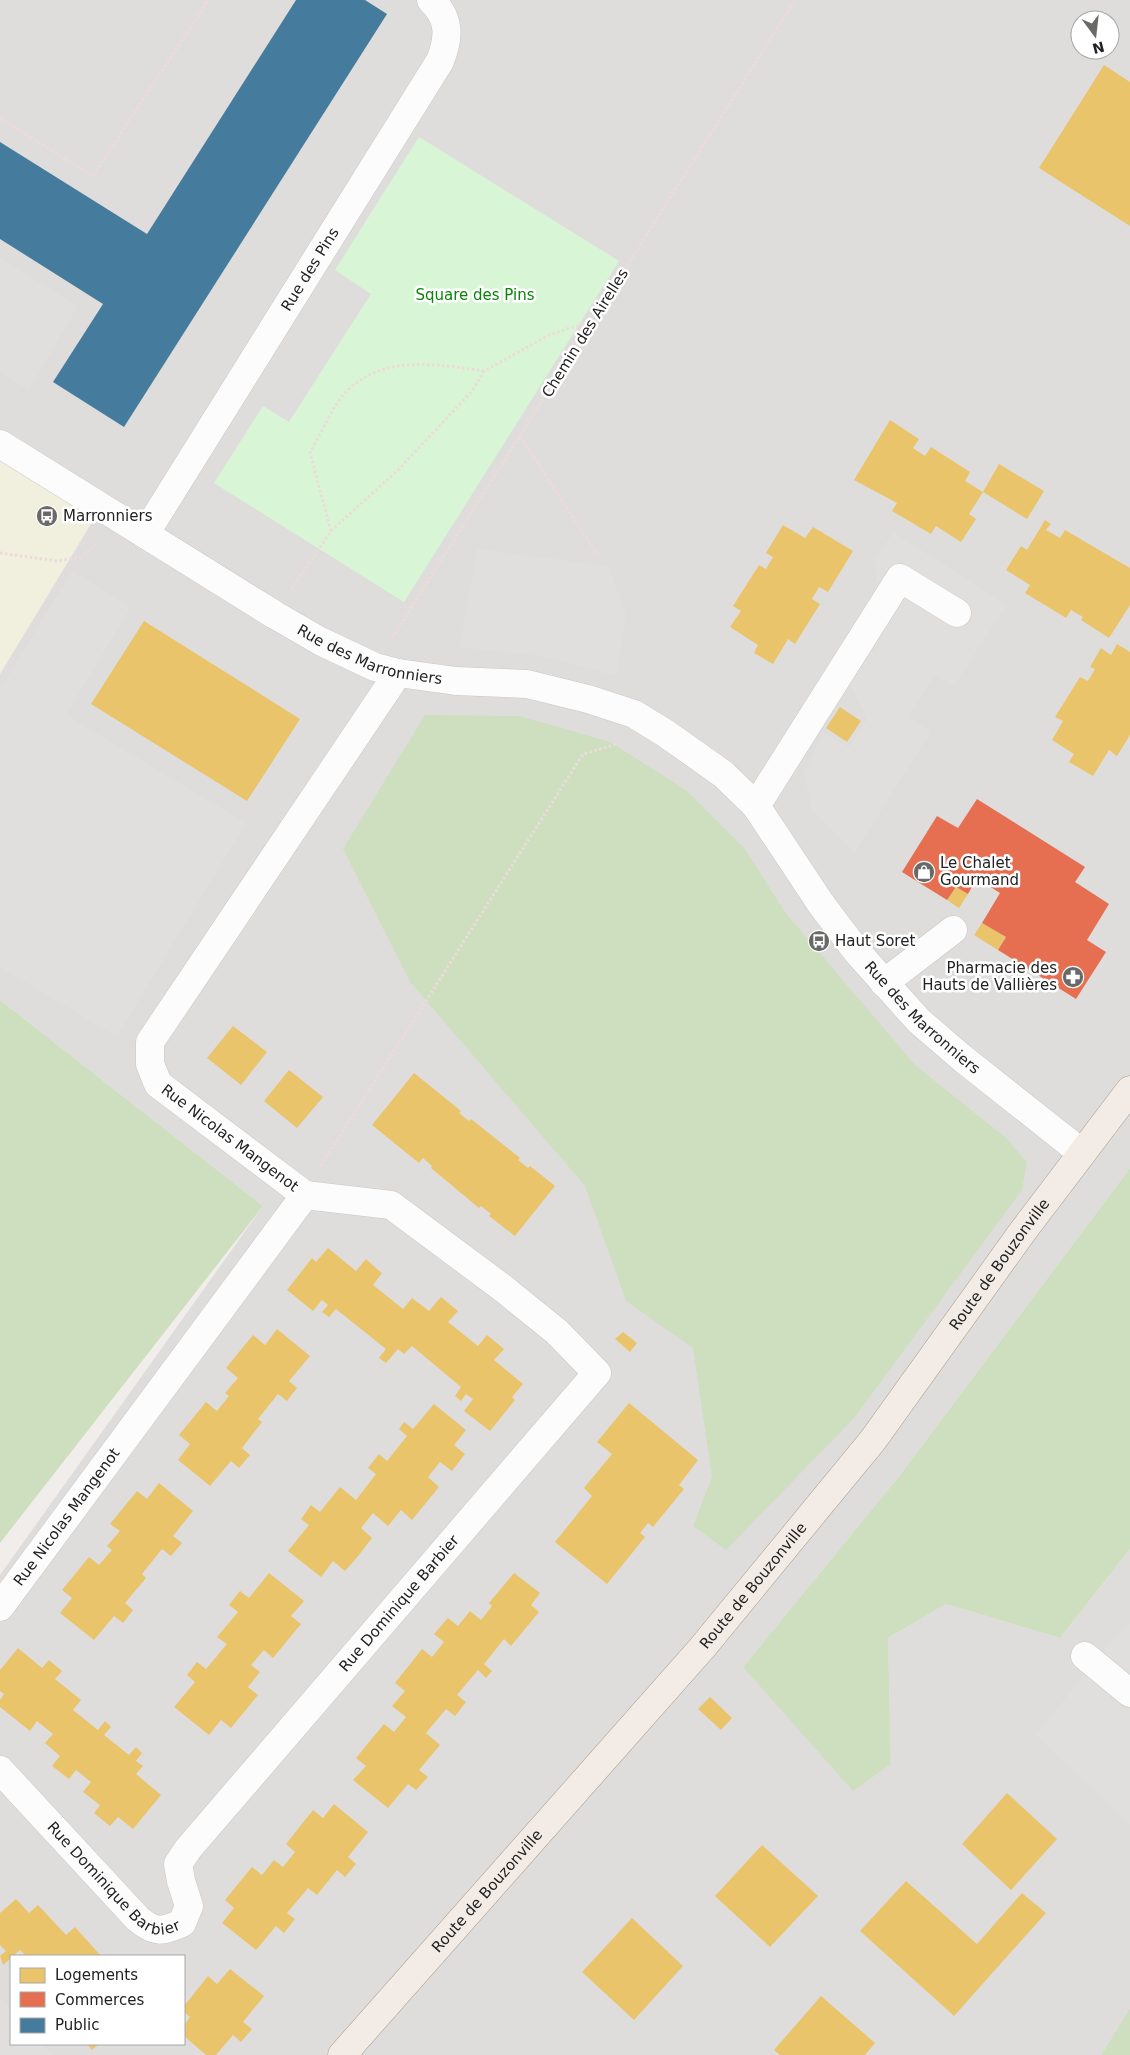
<svg xmlns="http://www.w3.org/2000/svg" width="1130" height="2055" font-family="'DejaVu Sans',sans-serif">
<style>
.residential{fill:#dfdddc;fill-rule:evenodd}
.farmland{fill:#f1efdd}
.forest{fill:#cddfbe}
.park{fill:#d8f6d5}
.parking{fill:#e0dfde}
.homes{fill:#e9c46a}
.shops{fill:#e76f51}
.public{fill:#457b9d}
.lines{fill:none;stroke-linecap:round;stroke-linejoin:round}
.minor-casing{stroke:#c9c8c6;stroke-width:29}
.major-casing{stroke:#a79986;stroke-width:29}
.path{stroke:#eddbda;stroke-width:3;stroke-dasharray:2.5 2.5;stroke-linecap:butt}
.minor{stroke:#fdfcfc;stroke-width:28}
.major{stroke:#f3ece6;stroke-width:28}
.labels{text-anchor:middle;stroke-width:5;stroke-linejoin:round;paint-order:stroke}
.street-label{font-size:15px;fill:#222;stroke:#fff}
.park-label{font-size:15px;fill:#078506;stroke:#fff}
.poi-label{font-size:15px;fill:#222;stroke:#fff;text-anchor:start}
</style>
<rect width="100%" height="100%" fill="#f0edea"/>
<!-- residential -->
<path class="residential" d="M 0,0 L 1130,0 L 1130,1168 L 900,1475 L 743,1667 L 891,1764 L 888,1638 L 946,1604 L 1060,1638 L 1130,1549 L 1130,2008 L 1101,2055 L 47,2055 L 37,2044 L 184,2044 L 184,1956 L 11,1956 L 11,2015 L 0,2002 L 0,1575 L 263,1206 L 0,1000 L 0,674 L 101,507 L 0,444 ZM 1080,20 L 1110,20 L 1110,50 L 1080,50 Z"/>
<!-- farmland -->
<path class="farmland" d="M 0,444 L 101,507 L 0,674 Z"/>
<!-- forest -->
<g class="forest">
<path d="M 425,715 L 520,716 L 610,742 L 686,790 L 745,849 L 785,912 L 915,1065 L 1005,1137 L 1027,1162 L 1022,1190 L 855,1417 L 726,1550 L 693,1526 L 712,1477 L 693,1348 L 626,1301 L 585,1186 L 410,982 L 343,849 Z"/>
<path d="M 0,1000 L 263,1206 L 0,1543 Z"/>
<path d="M 1130,1168 L 1130,1549 L 1060,1638 L 946,1604 L 888,1638 L 891,1764 L 853,1791 L 743,1667 L 900,1475 Z"/>
<path d="M 1130,2008 L 1130,2055 L 1101,2055 Z"/>
</g>
<!-- park -->
<path class="park" d="M 419,137 L 619,261 L 404,602 L 214,483 L 263,406 L 289,422 L 371,294 L 335,270 Z"/>
<!-- parking -->
<g class="parking">
<path d="M 0,258 L 78,306 L 29,390 L 0,373 Z"/>
<path d="M 893,532 L 1007,605 L 954,686 L 935,675 L 909,716 L 931,732 L 855,852 L 812,811 L 804,773 L 823,732 L 849,747 L 867,719 L 849,682 L 880,636 L 875,559 Z"/>
<path d="M 477,549 L 608,566 L 626,614 L 616,676 L 541,656 L 460,647 Z"/>
<path d="M 72,571 L 131,607 L 66,715 L 246,823 L 117,1037 L 0,967 L 0,689 Z"/>
<path d="M 1130,1623 L 1130,1825 L 1036,1735 L 1105,1648 Z"/>
<path d="M 0,1997 L 11,2009 L 11,2044 L 43,2044 L 53,2055 L 0,2055 Z"/>
</g>
<!-- homes -->
<g class="homes">
<path d="M 1104,65 L 1130,82 L 1130,226 L 1039,168 Z"/>
<path d="M 890,420 L 919,439 L 913,448 L 925,456 L 931,447 L 970,472 L 965,481 L 983,492 L 969,514 L 976,519 L 961,542 L 936,526 L 931,534 L 892,511 L 897,503 L 854,480 Z"/>
<path d="M 999,464 L 1044,491 L 1027,519 L 983,492 Z"/>
<path d="M 1045,520 L 1051,524 L 1046,530 L 1060,538 L 1065,530 L 1130,568 L 1130,605 L 1109,638 L 1081,620 L 1083,617 L 1071,610 L 1066,618 L 1025,593 L 1030,585 L 1006,570 L 1021,546 L 1027,550 Z"/>
<path d="M 783,525 L 805,538 L 813,527 L 853,551 L 828,592 L 819,587 L 812,599 L 820,604 L 795,644 L 788,639 L 773,664 L 754,653 L 758,645 L 730,627 L 741,611 L 733,606 L 759,565 L 766,569 L 773,557 L 766,553 Z"/>
<path d="M 144,621 L 300,719 L 247,801 L 91,704 Z"/>
<path d="M 1117,644 L 1130,652 L 1130,735 L 1117,756 L 1109,750 L 1093,776 L 1069,762 L 1074,754 L 1052,740 L 1063,721 L 1055,717 L 1080,677 L 1088,681 L 1095,669 L 1090,667 L 1101,648 L 1111,655 Z"/>
<path d="M 840,707 L 861,721 L 847,742 L 826,728 Z"/>
<path d="M 956,887 L 968,894 L 959,908 L 947,900 Z"/>
<path d="M 982,923 L 1006,937 L 998,950 L 974,935 Z"/>
<path d="M 233,1026 L 267,1052 L 241,1085 L 207,1058 Z"/>
<path d="M 289,1070 L 323,1097 L 297,1128 L 264,1101 Z"/>
<path d="M 414,1073 L 461,1111 L 459,1113 L 469,1121 L 471,1119 L 520,1158 L 518,1160 L 528,1168 L 530,1166 L 555,1186 L 515,1236 L 489,1216 L 491,1214 L 481,1206 L 479,1208 L 431,1168 L 432,1166 L 423,1158 L 419,1163 L 372,1125 Z"/>
<path d="M 328,1248 L 356,1271 L 366,1259 L 377,1269 L 382,1273 L 373,1285 L 403,1309 L 412,1298 L 429,1311 L 441,1297 L 458,1311 L 448,1322 L 478,1346 L 487,1335 L 504,1349 L 494,1360 L 523,1384 L 512,1397 L 515,1400 L 490,1431 L 464,1411 L 473,1399 L 466,1394 L 461,1401 L 455,1396 L 461,1387 L 412,1346 L 404,1354 L 398,1349 L 386,1363 L 379,1358 L 386,1349 L 336,1309 L 329,1317 L 322,1312 L 328,1305 L 322,1300 L 313,1311 L 287,1290 L 312,1258 L 316,1262 Z"/>
<path d="M 277,1329 L 310,1356 L 289,1381 L 297,1388 L 287,1401 L 278,1394 L 258,1419 L 262,1422 L 242,1448 L 250,1455 L 239,1468 L 231,1461 L 210,1486 L 178,1460 L 190,1444 L 179,1435 L 206,1402 L 217,1411 L 229,1396 L 225,1393 L 238,1378 L 226,1368 L 253,1335 L 265,1345 Z"/>
<path d="M 623,1332 L 637,1343 L 630,1352 L 615,1339 Z"/>
<path d="M 629,1403 L 698,1460 L 679,1485 L 684,1489 L 653,1527 L 648,1523 L 640,1533 L 645,1537 L 607,1584 L 555,1542 L 592,1496 L 584,1488 L 612,1454 L 597,1442 Z"/>
<path d="M 434,1404 L 466,1430 L 454,1445 L 465,1454 L 452,1471 L 440,1462 L 428,1477 L 439,1487 L 412,1520 L 401,1510 L 388,1526 L 373,1513 L 361,1528 L 372,1538 L 359,1555 L 345,1571 L 333,1561 L 321,1577 L 288,1551 L 309,1525 L 301,1519 L 311,1505 L 320,1512 L 340,1487 L 356,1500 L 376,1474 L 368,1468 L 379,1454 L 387,1461 L 407,1436 L 399,1429 L 404,1422 L 413,1429 Z"/>
<path d="M 159,1483 L 193,1511 L 173,1536 L 182,1543 L 171,1556 L 162,1549 L 142,1574 L 146,1578 L 125,1603 L 133,1610 L 123,1623 L 114,1616 L 94,1640 L 60,1613 L 72,1598 L 62,1590 L 89,1557 L 99,1565 L 112,1550 L 107,1546 L 120,1531 L 110,1524 L 137,1491 L 147,1499 Z"/>
<path d="M 269,1573 L 304,1601 L 291,1616 L 301,1624 L 273,1658 L 264,1650 L 251,1665 L 260,1672 L 248,1687 L 258,1695 L 231,1728 L 221,1720 L 209,1735 L 174,1707 L 195,1682 L 187,1675 L 197,1662 L 206,1669 L 227,1644 L 217,1637 L 238,1612 L 229,1605 L 240,1591 L 249,1598 Z"/>
<path d="M 514,1573 L 540,1593 L 531,1605 L 539,1612 L 511,1646 L 504,1639 L 484,1664 L 492,1671 L 486,1678 L 478,1670 L 457,1695 L 466,1702 L 455,1716 L 446,1709 L 426,1733 L 440,1745 L 419,1770 L 428,1777 L 416,1790 L 408,1784 L 388,1808 L 353,1780 L 366,1766 L 356,1758 L 384,1724 L 394,1732 L 406,1717 L 392,1706 L 405,1691 L 395,1683 L 422,1649 L 432,1657 L 444,1642 L 434,1634 L 448,1618 L 458,1626 L 470,1611 L 481,1620 L 492,1606 L 489,1603 Z"/>
<path d="M 18,1648 L 42,1668 L 49,1660 L 62,1671 L 55,1679 L 81,1700 L 73,1710 L 98,1730 L 105,1721 L 111,1727 L 104,1735 L 129,1755 L 136,1747 L 142,1753 L 136,1761 L 143,1766 L 136,1774 L 161,1795 L 133,1829 L 118,1817 L 110,1826 L 94,1813 L 100,1805 L 83,1792 L 91,1782 L 76,1770 L 69,1779 L 52,1766 L 60,1756 L 45,1743 L 53,1734 L 37,1721 L 30,1731 L 0,1707 L 0,1700 L 4,1694 L 0,1691 L 0,1670 Z"/>
<path d="M 710,1697 L 732,1718 L 721,1730 L 698,1709 Z"/>
<path d="M 1007,1793 L 1057,1839 L 1011,1890 L 962,1844 Z"/>
<path d="M 334,1804 L 368,1832 L 348,1857 L 356,1864 L 345,1877 L 337,1870 L 317,1895 L 308,1888 L 287,1913 L 295,1919 L 284,1933 L 276,1926 L 256,1950 L 222,1923 L 234,1908 L 225,1900 L 252,1867 L 262,1875 L 274,1860 L 283,1867 L 295,1852 L 286,1844 L 313,1810 L 323,1818 Z"/>
<path d="M 762,1845 L 818,1896 L 770,1947 L 715,1896 Z"/>
<path d="M 906,1881 L 977,1944 L 1022,1893 L 1046,1913 L 954,2016 L 860,1931 Z"/>
<path d="M 16,1899 L 29,1913 L 38,1905 L 66,1935 L 75,1927 L 101,1956 L 26,1956 L 20,1950 L 3,1965 L 0,1956 L 6,1951 L 0,1945 L 0,1913 Z"/>
<path d="M 632,1918 L 683,1966 L 634,2020 L 582,1972 Z"/>
<path d="M 230,1969 L 264,1996 L 243,2022 L 252,2029 L 241,2042 L 233,2035 L 216,2055 L 206,2055 L 184,2036 L 184,2025 L 190,2017 L 184,2012 L 184,2006 L 208,1976 L 217,1984 Z"/>
<path d="M 821,1996 L 875,2043 L 865,2055 L 780,2055 L 774,2050 Z"/>
<path d="M 87,2044 L 99,2044 L 92,2050 Z"/>
</g>
<!-- shops -->
<path class="shops" d="M 977,799 L 1085,867 L 1075,882 L 1109,904 L 1087,940 L 1106,952 L 1076,999 L 998,950 L 1006,937 L 982,923 L 1000,893 L 977,878 L 968,894 L 956,887 L 947,900 L 902,872 L 937,816 L 958,828 Z"/>
<!-- public -->
<path class="public" d="M 296,0 L 365,0 L 387,14 L 124,427 L 53,382 L 103,304 L 0,239 L 0,142 L 147,234 Z"/>
<g class="lines">
<!-- minor casing -->
<g class="minor-casing">
<g id="minor">
<path id="s1" d="M 0,444 L 275,615 L 320,641 L 375,667 L 398,673 L 456,681 L 527,684 L 588,699 L 634,714 L 665,733 L 723,774 L 756,806 L 821,904 L 858,953 L 919,1021 L 962,1058 L 1082,1153"/>
<path id="s2" d="M 145,534 L 440,61 C 449,38 451,19 431,0"/>
<path d="M 756,806 L 900,578 L 957,613"/>
<path d="M 884,983 L 953,930"/>
<path id="s3" d="M 0,1607 L 305,1195 L 158,1084 L 150,1064 L 150,1042 L 398,673"/>
<path d="M 1085,1656 L 1130,1693"/>
<path id="s4" d="M 0,1770 L 138,1919 C 155,1933 162,1932 182,1923 L 189,1906 L 181,1881 L 178,1864 L 188,1849 L 597,1373 L 557,1332 L 504,1289 L 391,1205 L 305,1195"/>
</g>
</g>
<!-- major casing -->
<g class="major-casing">
<g id="major">
<path id="s5" d="M 342,2055 L 702,1648 L 873,1440 L 1023,1231 L 1130,1090"/>
</g>
</g>
<!-- path -->
<g class="path">
<path d="M 0,118 L 93,176 L 208,0"/>
<path d="M 520,436 L 599,557"/>
<path d="M 331,531 L 310,453 C 319,437 333,406 345,393 C 382,354 436,364 484,371"/>
<path d="M 0,553 L 57,561 L 81,557 L 99,541"/>
<path d="M 292,589 L 331,531 L 398,470 L 472,391 L 484,371 L 551,334 L 592,321"/>
<path d="M 392,638 L 795,0"/>
<path d="M 321,1166 L 583,754 L 614,745 L 617,740"/>
</g>
<!-- minor -->
<use href="#minor" class="minor"/>
<!-- major -->
<use href="#major" class="major"/>
</g>
<!-- icons -->
<defs>
<g id="bus-disc" transform="scale(1.125)"><circle r="9.5" fill="#6a6968" stroke="#fff"/><path d="M-5-6H5V4H4V6H2V4H-2V6H-4V4H-5ZM-3.5-4V0h7V-4ZM-3.5 1.2v1.5H-2V1.2ZM2 1.2v1.5H3.5V1.2Z" fill="#fff"/></g>
<g id="shop-disc" transform="scale(1.125)"><circle r="9.5" fill="#6a6968" stroke="#fff"/><path d="M-5-2.5h2.3a2.7 3.5 0 0 1 5.4 0H5L5.5 6h-11ZM-1.5-2.5h3a1.5 2.3 0 0 0-3 0Z" fill="#fff"/></g>
<g id="pharmacy-disc" transform="scale(1.125)"><circle r="9.5" fill="#6a6968" stroke="#fff"/><path d="M-2-6h4v4h4v4h-4v4h-4v-4h-4v-4h4Z" fill="#fff"/></g>
</defs>
<g fill-rule="evenodd">
<use href="#bus-disc" x="47" y="516"/>
<use href="#shop-disc" x="924" y="872"/>
<use href="#bus-disc" x="819" y="941"/>
<use href="#pharmacy-disc" x="1073" y="977"/>
</g>
<g class="labels">
<!-- street labels -->
<g class="street-label">
<text dy="5" stroke="none"><textPath href="#s2" startOffset="312">Rue des Pins</textPath></text>
<text transform="translate(585 333) rotate(-58)" y="5">Chemin des Airelles</text>
<text dy="5" stroke="none"><textPath href="#s1" startOffset="428">Rue des Marronniers</textPath></text>
<text dy="5" stroke="none"><textPath href="#s1" startOffset="1125">Rue des Marronniers</textPath></text>
<text transform="translate(230 1138) rotate(37)" y="5">Rue Nicolas Mangenot</text>
<text dy="5" stroke="none"><textPath href="#s5" startOffset="1029">Route de Bouzonville</textPath></text>
<text dy="5" stroke="none"><textPath href="#s3" startOffset="112">Rue Nicolas Mangenot</textPath></text>
<text dy="5" stroke="none"><textPath href="#s5" startOffset="624">Route de Bouzonville</textPath></text>
<text dy="5" stroke="none"><textPath href="#s4" startOffset="655">Rue Dominique Barbier</textPath></text>
<text dy="5" stroke="none"><textPath href="#s4" startOffset="161">Rue Dominique Barbier</textPath></text>
<text dy="5" stroke="none"><textPath href="#s5" startOffset="219">Route de Bouzonville</textPath></text>
</g>
<!-- park labels -->
<g class="park-label">
<text x="475" y="300">Square des Pins</text>
</g>
<!-- poi labels -->
<g class="poi-label">
<text x="63" y="521">Marronniers</text>
<text x="940" y="868">Le Chalet<tspan x="940" dy="17">Gourmand</tspan></text>
<text x="835" y="946">Haut Soret</text>
<text x="1057" y="973" text-anchor="end">Pharmacie des<tspan x="1057" dy="17">Hauts de Vallières</tspan></text>
</g>
</g>
<!-- legend -->
<rect x="10" y="1955" width="175" height="90" fill="#ffffff" stroke="#a7a7a7"/>
<rect x="20" y="1968" width="25" height="15" fill="#e9c46a" stroke="#a7a7a7"/>
<text x="55" y="1980" font-size="15" fill="#222222">Logements</text>
<rect x="20" y="1992" width="25" height="15" fill="#e76f51" stroke="#a7a7a7"/>
<text x="55" y="2005" font-size="15" fill="#222222">Commerces</text>
<rect x="20" y="2018" width="25" height="15" fill="#457b9d" stroke="#a7a7a7"/>
<text x="55" y="2030" font-size="15" fill="#222222">Public</text>
<!-- north arrow -->
<g transform="translate(1095 35) rotate(165)"><circle r="24" fill="#ffffff" stroke="#a7a7a7"/>
<path d="M0-4L9 19L0 12L-9 19Z" fill="#6a6968"/>
<text y="-8" font-size="14" font-weight="bold" text-anchor="middle" fill="#222222">N</text>
</g>
</svg>
